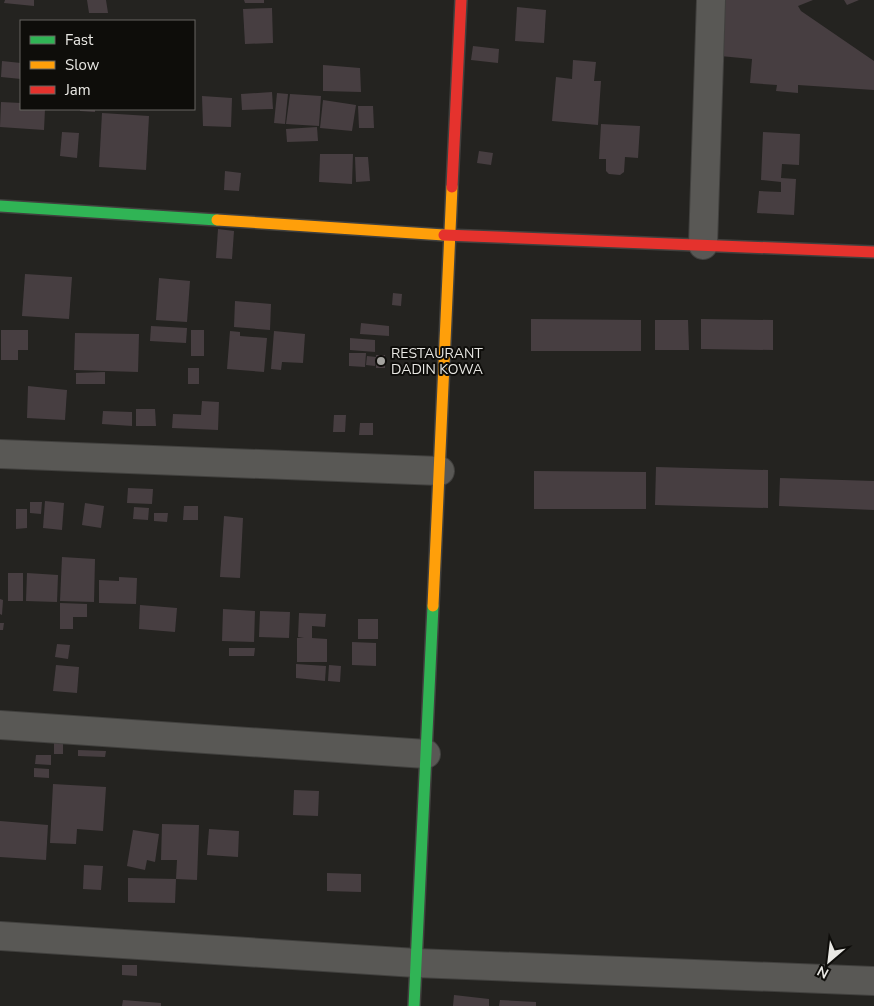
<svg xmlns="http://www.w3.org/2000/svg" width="874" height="1006" font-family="'Nunito Sans',sans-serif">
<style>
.building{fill:#473e41}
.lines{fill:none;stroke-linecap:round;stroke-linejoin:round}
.street-casing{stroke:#41403e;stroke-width:30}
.fast-casing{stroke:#41403e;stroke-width:14}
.slow-casing{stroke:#41403e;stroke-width:14}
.jam-casing{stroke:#41403e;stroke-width:14}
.street{stroke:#595855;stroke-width:28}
.fast{stroke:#30b455;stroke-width:11}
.slow{stroke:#ff9f0a;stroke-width:11}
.jam{stroke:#e5322d;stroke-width:11}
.poi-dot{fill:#a4a39f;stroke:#0e0d0a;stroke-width:2}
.labels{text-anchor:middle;stroke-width:4;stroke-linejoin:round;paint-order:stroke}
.poi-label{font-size:14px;fill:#e9e8e4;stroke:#0e0d0a;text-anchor:start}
</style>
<rect width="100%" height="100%" fill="#242320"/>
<!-- building -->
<g class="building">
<path d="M 5,0 L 34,0 L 34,6 L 4,3 Z"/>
<path d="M 87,0 L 106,0 L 108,13 L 89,13 Z"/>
<path d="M 244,0 L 264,0 L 264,3 L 245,3 Z"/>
<path d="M 723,0 L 813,0 L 798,6 L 801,11 L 874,61 L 874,90 L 798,85 L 798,93 L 776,91 L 777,85 L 750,83 L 752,59 L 720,56 Z"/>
<path d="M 844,0 L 859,0 L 847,5 Z"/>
<path d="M 517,7 L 546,10 L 544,43 L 515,41 Z"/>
<path d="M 272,8 L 273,43 L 245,44 L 243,9 Z"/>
<path d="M 473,46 L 499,49 L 498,63 L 471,60 Z"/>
<path d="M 573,60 L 596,62 L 594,81 L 601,81 L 598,125 L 552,121 L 556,77 L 572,79 Z"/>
<path d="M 2,61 L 21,63 L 21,79 L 1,77 Z"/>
<path d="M 323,65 L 360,68 L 361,92 L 323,91 Z"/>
<path d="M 272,92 L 273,109 L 242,110 L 241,94 Z"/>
<path d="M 277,93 L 288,94 L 285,124 L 274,123 Z"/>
<path d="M 290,94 L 321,96 L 319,126 L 286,124 Z"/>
<path d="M 202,96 L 232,98 L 231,127 L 203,126 Z"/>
<path d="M 323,100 L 356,105 L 352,131 L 320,128 Z"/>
<path d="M 1,102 L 21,103 L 21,109 L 45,109 L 44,130 L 0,127 Z"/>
<path d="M 358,106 L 373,106 L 374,128 L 359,128 Z"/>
<path d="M 80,109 L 95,109 L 95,112 L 80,111 Z"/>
<path d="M 102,113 L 149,116 L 146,170 L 99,167 Z"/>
<path d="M 601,124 L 640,126 L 638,158 L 625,157 L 624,172 L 620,175 L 609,174 L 606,171 L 606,159 L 599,159 Z"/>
<path d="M 317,127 L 318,141 L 287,142 L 286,129 Z"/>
<path d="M 62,132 L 79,133 L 77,158 L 60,156 Z"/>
<path d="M 763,132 L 800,134 L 799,165 L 782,164 L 781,178 L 796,179 L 794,215 L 757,213 L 759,191 L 781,192 L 781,182 L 761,180 Z"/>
<path d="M 479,151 L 493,153 L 491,165 L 477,163 Z"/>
<path d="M 320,154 L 353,154 L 352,184 L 319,182 Z"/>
<path d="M 355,157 L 368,157 L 370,181 L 356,182 Z"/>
<path d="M 225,171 L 241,173 L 239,191 L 224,190 Z"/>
<path d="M 218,229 L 234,231 L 232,259 L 216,258 Z"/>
<path d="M 25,274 L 72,277 L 69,319 L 22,316 Z"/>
<path d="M 159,278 L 190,281 L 187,322 L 156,320 Z"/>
<path d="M 393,293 L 402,294 L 401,306 L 392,305 Z"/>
<path d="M 235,301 L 271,304 L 270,330 L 234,327 Z"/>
<path d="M 531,319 L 641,320 L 641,351 L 531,351 Z"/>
<path d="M 701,319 L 773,320 L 773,350 L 701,349 Z"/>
<path d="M 655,320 L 688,320 L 689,350 L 655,350 Z"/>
<path d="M 361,323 L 389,326 L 389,336 L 360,334 Z"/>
<path d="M 151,326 L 187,328 L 186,343 L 150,341 Z"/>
<path d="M 1,330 L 28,330 L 28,350 L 18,350 L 18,360 L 1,360 Z"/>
<rect x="191" y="330" width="13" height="26"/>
<path d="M 230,331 L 240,332 L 240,336 L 267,338 L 264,372 L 227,369 Z"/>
<path d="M 274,331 L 305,334 L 303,363 L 282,362 L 281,370 L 271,369 Z"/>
<path d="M 75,333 L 139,334 L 138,372 L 74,370 Z"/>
<path d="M 350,338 L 375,340 L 375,352 L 350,350 Z"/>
<path d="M 349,353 L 366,353 L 365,367 L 349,366 Z"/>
<rect x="376" y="355" width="9" height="13"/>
<path d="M 367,356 L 376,357 L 375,366 L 366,365 Z"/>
<rect x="188" y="368" width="11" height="16"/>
<path d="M 105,372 L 105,384 L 76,384 L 76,373 Z"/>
<path d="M 28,386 L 67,390 L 65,420 L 27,418 Z"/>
<path d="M 202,401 L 219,402 L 218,430 L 172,428 L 173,414 L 201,415 Z"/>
<path d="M 136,409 L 155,409 L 156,426 L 136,426 Z"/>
<path d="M 103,411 L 132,412 L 132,426 L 102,424 Z"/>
<path d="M 334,415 L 346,415 L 345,432 L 333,432 Z"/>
<path d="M 360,423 L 373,423 L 373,435 L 359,435 Z"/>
<path d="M 656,467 L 768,470 L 768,508 L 655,505 Z"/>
<path d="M 534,471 L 646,472 L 646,509 L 534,509 Z"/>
<path d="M 780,478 L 874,481 L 874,510 L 779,506 Z"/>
<path d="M 128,488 L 153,489 L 152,504 L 127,503 Z"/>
<path d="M 45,501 L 64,503 L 62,530 L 43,528 Z"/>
<path d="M 30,502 L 42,502 L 41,514 L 30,513 Z"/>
<path d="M 85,503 L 104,506 L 101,528 L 82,525 Z"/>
<path d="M 184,506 L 198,506 L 198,520 L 183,520 Z"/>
<path d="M 134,507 L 149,508 L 148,520 L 133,519 Z"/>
<path d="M 16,509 L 27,509 L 27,528 L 16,529 Z"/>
<path d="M 154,513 L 168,513 L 167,522 L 154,521 Z"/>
<path d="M 224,516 L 243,518 L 240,578 L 220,577 Z"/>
<path d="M 62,557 L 95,559 L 94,602 L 60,601 Z"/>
<rect x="8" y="573" width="15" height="28"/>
<path d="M 27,573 L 58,575 L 57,602 L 26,601 Z"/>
<path d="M 119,577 L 137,578 L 136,604 L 99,603 L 99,580 L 119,581 Z"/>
<path d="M 0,599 L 3,600 L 2,615 L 0,614 Z"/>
<path d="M 60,603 L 87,604 L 87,617 L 73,617 L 73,629 L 60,629 Z"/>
<path d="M 140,605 L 177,608 L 175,632 L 139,629 Z"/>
<path d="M 223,609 L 255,611 L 254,642 L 222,641 Z"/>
<path d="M 260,611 L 290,612 L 289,638 L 259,637 Z"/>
<path d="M 299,613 L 326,614 L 325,627 L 312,626 L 312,638 L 327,639 L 327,662 L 297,662 L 297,638 L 304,638 L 298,637 Z"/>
<rect x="358" y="619" width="20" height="20"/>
<path d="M 0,623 L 4,623 L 3,630 L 0,630 Z"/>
<path d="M 352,642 L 376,643 L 376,666 L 352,665 Z"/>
<path d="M 57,644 L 70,645 L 68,659 L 55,657 Z"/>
<path d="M 229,648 L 255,648 L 254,656 L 229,656 Z"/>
<path d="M 296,664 L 326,666 L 325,681 L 296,678 Z"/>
<path d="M 56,665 L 79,667 L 77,693 L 53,691 Z"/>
<path d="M 329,665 L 341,666 L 340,682 L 328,681 Z"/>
<path d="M 54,743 L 63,744 L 63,754 L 54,754 Z"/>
<path d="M 78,750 L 106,751 L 105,757 L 78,756 Z"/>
<path d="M 36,755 L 51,755 L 51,765 L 35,764 Z"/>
<path d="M 34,768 L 49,769 L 49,778 L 34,777 Z"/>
<path d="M 53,784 L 106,787 L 103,831 L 77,829 L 76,844 L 50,843 Z"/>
<path d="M 294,790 L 319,791 L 318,816 L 293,815 Z"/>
<path d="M 0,821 L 48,825 L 46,860 L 0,857 Z"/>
<path d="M 162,824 L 199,825 L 197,880 L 176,879 L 177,860 L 161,860 Z"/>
<path d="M 209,829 L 239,831 L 238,857 L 207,855 Z"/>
<path d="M 133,830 L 159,834 L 155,862 L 147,860 L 145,870 L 127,866 Z"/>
<path d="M 84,865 L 103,866 L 101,890 L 83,889 Z"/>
<path d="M 327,873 L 361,874 L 361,892 L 327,891 Z"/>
<path d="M 128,878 L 176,879 L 175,903 L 128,902 Z"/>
<path d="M 122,965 L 137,965 L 137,976 L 122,975 Z"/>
<path d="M 454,995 L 489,999 L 489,1006 L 453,1006 Z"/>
<path d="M 123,1000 L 161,1003 L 161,1006 L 122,1006 Z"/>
<path d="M 500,1000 L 536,1002 L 536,1006 L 499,1006 Z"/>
</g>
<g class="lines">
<!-- street casing -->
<g class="street-casing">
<g id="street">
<path d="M 703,245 L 711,0"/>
<path d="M 0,454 L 440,471"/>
<path d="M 0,725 L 426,754"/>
<path d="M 0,936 L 416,963 L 874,981"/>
</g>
</g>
<!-- fast casing -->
<g class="fast-casing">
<g id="fast">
<path d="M 0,206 L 217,220"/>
<path d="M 414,1006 L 433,606"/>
</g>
</g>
<!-- slow casing -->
<g class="slow-casing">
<g id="slow">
<path d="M 217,220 L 444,235"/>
<path d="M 433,606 L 452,187"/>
</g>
</g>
<!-- jam casing -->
<g class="jam-casing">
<g id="jam">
<path d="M 452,187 L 461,0"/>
<path d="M 444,235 L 874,252"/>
</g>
</g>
<!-- street -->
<use href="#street" class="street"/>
<!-- fast -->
<use href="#fast" class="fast"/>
<!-- slow -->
<use href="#slow" class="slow"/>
<!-- jam -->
<use href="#jam" class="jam"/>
</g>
<!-- markers -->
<circle class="poi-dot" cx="381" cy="361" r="5"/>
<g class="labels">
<!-- poi labels -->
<g class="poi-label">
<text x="391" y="358">RESTAURANT<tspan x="391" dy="16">DADIN KOWA</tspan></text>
</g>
</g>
<!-- legend -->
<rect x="20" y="20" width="175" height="90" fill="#0e0d0a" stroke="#666561"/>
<rect x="30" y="36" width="25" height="8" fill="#30b455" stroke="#666561"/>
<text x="65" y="45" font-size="15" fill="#e9e8e4">Fast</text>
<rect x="30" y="61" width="25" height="8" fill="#ff9f0a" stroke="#666561"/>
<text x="65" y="70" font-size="15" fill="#e9e8e4">Slow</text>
<rect x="30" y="86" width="25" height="8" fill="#e5322d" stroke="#666561"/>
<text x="65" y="95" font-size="15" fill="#e9e8e4">Jam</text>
<!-- north arrow -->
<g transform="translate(829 961) rotate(208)" stroke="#0e0d0a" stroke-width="4" paint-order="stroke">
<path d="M0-4L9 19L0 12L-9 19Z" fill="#e9e8e4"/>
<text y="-8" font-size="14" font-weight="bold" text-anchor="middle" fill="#e9e8e4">N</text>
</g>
</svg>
